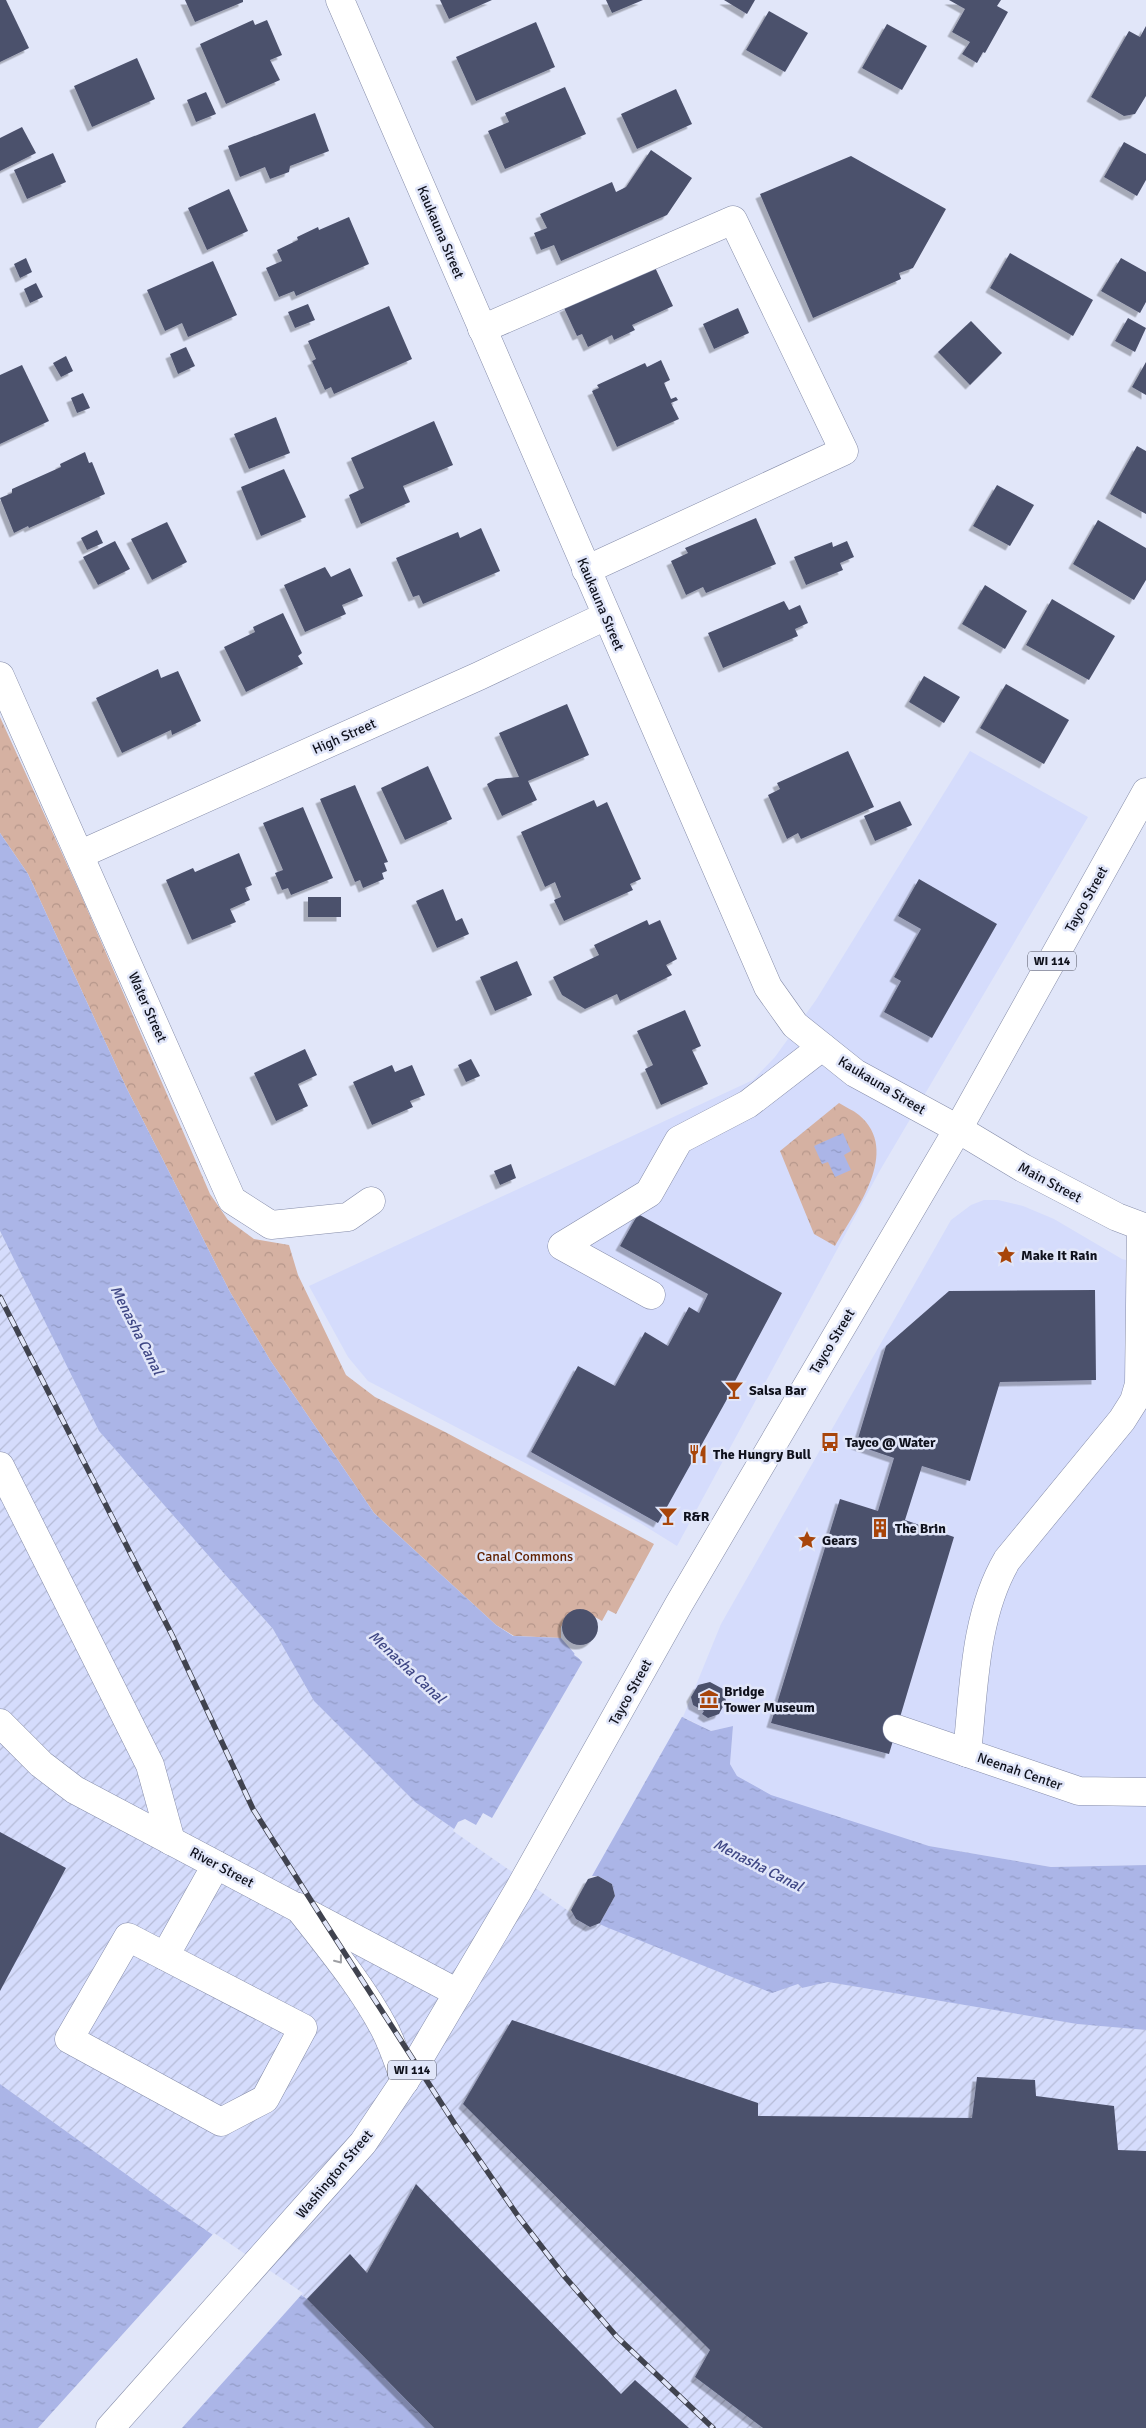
<svg xmlns="http://www.w3.org/2000/svg" width="1146" height="2428" font-family="Signika,sans-serif">
<style>
.built{fill:#d5dcfc}
.industrial{fill:url(#industrial-furrows)}
.forest{fill:url(#forest-crowns)}
.water{fill:url(#water-ripples)}
.pier{fill:#e1e6f9}
.building{fill:#4c516c;filter:url(#shadow)}
.lines{fill:none;stroke-linecap:round;stroke-linejoin:round}
.minor-casing{stroke:#858ca9;stroke-width:29}
.major-casing{stroke:#858ca9;stroke-width:29}
.minor{stroke:#fff;stroke-width:28}
.major{stroke:#fff;stroke-width:28}
.rail-casing{stroke:#40434f;stroke-width:5.5}
.rail{stroke:#e1e6f9;stroke-width:4;stroke-dasharray:11;stroke-linecap:butt}
.oneway{stroke:#9fa0a4}
.labels{text-anchor:middle;stroke-width:5;stroke-linejoin:round;paint-order:stroke}
.shield{fill:#e1e6f9;stroke:#4e515e;stroke-width:1}
.shield-label{font-size:12px;font-weight:bold;fill:#0f111c}
.street-label{font-size:14px;fill:#0f111c;stroke:#e1e6f9}
.poi-label{font-size:14px;font-weight:bold;fill:#0f111c;stroke:#e1e6f9;text-anchor:start}
.park-label{font-size:14px;fill:#612100;stroke:#e1e6f9}
.water-label{font-size:15px;font-style:italic;fill:#3f4785;stroke:#e1e6f9}
</style>
<defs>
<pattern id="industrial-furrows" width="10" height="10" patternUnits="userSpaceOnUse" patternTransform="scale(1.25)"><rect width="10" height="10" fill="#d5dcfc"/><path d="M-1 1l2-2M0 10L10 0M9 11l2-2" fill="none" stroke="#b6bcd7"/></pattern>
<pattern id="forest-crowns" width="20" height="18" patternUnits="userSpaceOnUse" patternTransform="scale(1.25)"><rect width="20" height="18" fill="#d5b1a2"/><path d="M2 6a3 3 0 1 1 6 0M12 15a3 3 0 1 1 6 0" fill="none" stroke="#b6978b"/></pattern>
<pattern id="water-ripples" width="26" height="14" patternUnits="userSpaceOnUse" patternTransform="scale(1.25)"><rect width="26" height="14" fill="#abb5e7"/><path d="M2 4q2-2 4 0t4 0M15 11q2-2 4 0t4 0" fill="none" stroke="#929bc6"/></pattern>
<filter id="shadow"><feDropShadow dx="-4.5" dy="4.5" stdDeviation="0" flood-color="#0004"/></filter>
</defs>
<rect width="100%" height="100%" fill="#e1e6f9"/>
<!-- built -->
<g class="built">
<path d="M 970,751 L 1088,817 L 879,1172 L 677,1546 L 640,1523 L 368,1381 L 348,1357 L 309,1286 L 753,1080 L 775,1057 L 816,1000 Z"/>
<path d="M 984,1200 L 998,1200 L 1023,1206 L 1054,1219 L 1122,1259 L 1146,1265 L 1146,1865 L 1051,1867 L 929,1846 L 767,1801 L 737,1776 L 730,1764 L 733,1726 L 711,1731 L 683,1717 L 721,1624 L 951,1220 L 971,1205 Z"/>
</g>
<!-- industrial -->
<path class="industrial" d="M 0,1231 L 99,1431 L 273,1629 L 314,1701 L 415,1802 L 571,1910 L 798,1984 L 802,1988 L 828,1982 L 1077,2024 L 1146,2030 L 1146,2428 L 434,2428 L 307,2299 L 172,2207 L 0,2084 Z"/>
<!-- forest -->
<g class="forest">
<path d="M 0,717 L 81,895 L 210,1194 L 228,1220 L 254,1239 L 289,1245 L 298,1275 L 346,1375 L 375,1397 L 447,1433 L 654,1544 L 616,1614 L 608,1610 L 602,1621 L 581,1609 L 569,1613 L 561,1627 L 561,1638 L 514,1636 L 496,1625 L 374,1513 L 270,1360 L 230,1292 L 126,1087 L 28,874 L 0,833 Z"/>
<path d="M 839,1103 C 845,1107 853,1110 859,1115 C 902,1151 855,1211 835,1246 L 814,1234 L 780,1151 Z"/>
</g>
<!-- water -->
<g class="water">
<path d="M 0,833 L 28,874 L 126,1087 L 230,1292 L 270,1360 L 374,1513 L 496,1625 L 513,1636 L 561,1638 L 581,1661 L 688,1720 L 711,1731 L 733,1726 L 730,1764 L 737,1776 L 771,1795 L 929,1846 L 1051,1867 L 1146,1865 L 1146,2030 L 1077,2024 L 828,1982 L 802,1988 L 798,1984 L 772,1993 L 606,1927 L 571,1910 L 415,1802 L 314,1701 L 273,1629 L 99,1431 L 0,1231 Z"/>
<path d="M 843,1133 L 851,1151 L 844,1155 L 851,1170 L 835,1177 L 828,1162 L 822,1164 L 814,1146 Z"/>
<path d="M 0,2084 L 172,2207 L 307,2299 L 434,2428 L 0,2428 Z"/>
</g>
<!-- pier -->
<g class="pier">
<path d="M 576,1651 L 582,1659 L 683,1715 L 592,1876 L 598,1876 L 612,1884 L 615,1896 L 600,1923 L 596,1925 L 570,1912 L 453,1831 L 458,1822 L 465,1819 L 476,1825 L 483,1813 L 492,1818 L 583,1661 L 574,1655 Z"/>
<path d="M 214,2233 L 303,2293 L 182,2428 L 38,2428 Z"/>
</g>
<!-- building -->
<g class="building">
<path d="M 0,0 L 6,0 L 29,48 L 0,62 Z"/>
<path d="M 185,0 L 243,0 L 243,2 L 195,22 Z"/>
<path d="M 440,0 L 492,0 L 449,19 Z"/>
<path d="M 606,0 L 643,0 L 612,13 Z"/>
<path d="M 724,0 L 755,0 L 747,14 Z"/>
<path d="M 949,0 L 1001,0 L 997,6 L 1008,12 L 985,53 L 983,52 L 977,63 L 962,54 L 970,42 L 952,32 L 965,9 Z"/>
<path d="M 769,11 L 808,33 L 785,72 L 746,50 Z"/>
<path d="M 253,20 L 255,25 L 267,20 L 282,55 L 270,60 L 280,80 L 226,104 L 200,44 Z"/>
<path d="M 536,22 L 555,67 L 476,101 L 456,57 Z"/>
<path d="M 887,24 L 927,46 L 902,90 L 862,68 Z"/>
<path d="M 1146,26 L 1146,96 L 1135,114 L 1124,116 L 1091,97 L 1129,31 L 1140,37 Z"/>
<path d="M 137,58 L 155,99 L 92,127 L 74,86 Z"/>
<path d="M 565,87 L 586,134 L 505,169 L 488,131 L 509,122 L 505,113 Z"/>
<path d="M 676,89 L 692,124 L 637,149 L 621,114 Z"/>
<path d="M 206,92 L 216,114 L 196,122 L 187,100 Z"/>
<path d="M 315,113 L 329,151 L 290,166 L 289,172 L 270,179 L 265,167 L 240,177 L 228,146 Z"/>
<path d="M 22,127 L 36,153 L 0,171 L 0,138 Z"/>
<path d="M 1124,142 L 1146,154 L 1146,180 L 1137,196 L 1104,177 Z"/>
<path d="M 651,150 L 692,178 L 667,215 L 561,261 L 554,245 L 541,250 L 534,233 L 547,228 L 540,214 L 612,182 L 616,192 L 626,187 Z"/>
<path d="M 53,153 L 66,182 L 27,199 L 14,170 Z"/>
<path d="M 851,156 L 946,209 L 913,268 L 899,273 L 901,279 L 813,318 L 760,194 Z"/>
<path d="M 229,189 L 248,231 L 207,250 L 188,208 Z"/>
<path d="M 349,217 L 369,264 L 296,296 L 294,291 L 279,297 L 266,268 L 282,261 L 277,250 L 298,240 L 297,237 L 318,227 L 319,230 Z"/>
<path d="M 1010,253 L 1093,300 L 1073,336 L 990,288 Z"/>
<path d="M 26,258 L 32,272 L 20,278 L 14,264 Z"/>
<path d="M 1121,258 L 1146,272 L 1146,302 L 1140,313 L 1101,291 Z"/>
<path d="M 213,261 L 237,315 L 188,337 L 182,323 L 165,331 L 147,290 Z"/>
<path d="M 653,263 L 673,306 L 632,325 L 635,330 L 614,340 L 612,335 L 588,347 L 582,334 L 577,336 L 564,308 Z"/>
<path d="M 36,283 L 43,297 L 30,303 L 24,289 Z"/>
<path d="M 308,304 L 315,320 L 295,328 L 288,312 Z"/>
<path d="M 389,306 L 412,359 L 334,394 L 331,387 L 325,390 L 312,361 L 316,359 L 308,341 Z"/>
<path d="M 738,308 L 749,333 L 714,349 L 703,324 Z"/>
<path d="M 1128,318 L 1146,328 L 1135,352 L 1115,341 Z"/>
<path d="M 971,321 L 1002,353 L 970,385 L 938,352 Z"/>
<path d="M 186,347 L 195,366 L 178,374 L 170,354 Z"/>
<path d="M 66,356 L 73,371 L 61,377 L 53,363 Z"/>
<path d="M 661,360 L 670,380 L 664,383 L 671,399 L 676,397 L 678,400 L 671,403 L 679,419 L 617,447 L 592,391 L 599,388 L 597,385 L 645,363 L 647,367 Z"/>
<path d="M 1146,362 L 1146,395 L 1132,387 Z"/>
<path d="M 22,365 L 49,421 L 0,444 L 0,375 Z"/>
<path d="M 83,393 L 90,408 L 77,413 L 71,398 Z"/>
<path d="M 276,417 L 290,453 L 249,469 L 234,434 Z"/>
<path d="M 434,421 L 453,465 L 403,486 L 410,502 L 361,524 L 349,495 L 364,488 L 351,458 Z"/>
<path d="M 1137,446 L 1146,451 L 1146,514 L 1110,494 Z"/>
<path d="M 85,452 L 89,463 L 92,462 L 105,494 L 29,528 L 28,526 L 14,533 L 0,498 L 12,493 L 12,489 L 61,467 L 60,464 Z"/>
<path d="M 284,469 L 306,517 L 261,536 L 241,487 Z"/>
<path d="M 997,485 L 1034,505 L 1010,546 L 973,526 Z"/>
<path d="M 756,518 L 776,564 L 706,593 L 703,587 L 686,595 L 671,561 L 688,553 L 685,548 Z"/>
<path d="M 1098,520 L 1146,548 L 1146,580 L 1134,600 L 1073,564 Z"/>
<path d="M 167,522 L 187,562 L 152,580 L 131,539 Z"/>
<path d="M 481,528 L 500,571 L 423,604 L 419,595 L 413,597 L 396,558 L 458,532 L 460,538 Z"/>
<path d="M 97,530 L 103,543 L 87,550 L 81,538 Z"/>
<path d="M 115,541 L 130,569 L 98,585 L 83,557 Z"/>
<path d="M 847,541 L 854,557 L 840,563 L 843,570 L 806,585 L 794,557 L 832,542 L 833,547 Z"/>
<path d="M 325,567 L 331,577 L 350,568 L 363,596 L 342,605 L 346,614 L 305,632 L 284,585 Z"/>
<path d="M 985,585 L 1027,611 L 1005,649 L 962,624 Z"/>
<path d="M 1052,599 L 1115,636 L 1089,680 L 1026,645 Z"/>
<path d="M 784,601 L 789,610 L 800,605 L 808,623 L 795,629 L 798,636 L 723,668 L 708,633 Z"/>
<path d="M 283,613 L 302,653 L 298,656 L 303,664 L 246,692 L 224,647 L 255,632 L 253,627 Z"/>
<path d="M 158,669 L 161,678 L 178,671 L 201,721 L 172,735 L 171,730 L 122,753 L 96,698 Z"/>
<path d="M 924,676 L 960,697 L 944,723 L 909,702 Z"/>
<path d="M 1006,684 L 1069,720 L 1044,764 L 980,728 Z"/>
<path d="M 567,704 L 589,755 L 528,781 L 537,800 L 502,816 L 487,784 L 496,779 L 519,777 L 499,733 Z"/>
<path d="M 848,751 L 874,807 L 801,839 L 798,833 L 787,839 L 768,795 L 780,789 L 777,783 Z"/>
<path d="M 428,766 L 452,819 L 405,840 L 381,788 Z"/>
<path d="M 355,785 L 388,862 L 384,863 L 387,871 L 382,873 L 384,879 L 363,888 L 360,880 L 355,882 L 320,799 Z"/>
<path d="M 594,800 L 597,807 L 607,802 L 641,879 L 630,884 L 633,890 L 564,921 L 554,900 L 561,897 L 555,882 L 545,887 L 521,832 Z"/>
<path d="M 900,801 L 912,825 L 875,841 L 864,816 Z"/>
<path d="M 303,807 L 333,878 L 291,895 L 288,888 L 282,890 L 275,873 L 283,870 L 263,823 Z"/>
<path d="M 239,853 L 252,885 L 245,888 L 250,900 L 230,909 L 236,922 L 192,940 L 166,880 L 193,868 L 195,872 Z"/>
<path d="M 919,879 L 997,924 L 932,1038 L 884,1012 L 901,981 L 894,977 L 921,929 L 898,916 Z"/>
<path d="M 443,889 L 456,921 L 462,918 L 469,934 L 437,948 L 416,901 Z"/>
<rect x="308" y="897" width="33" height="20"/>
<path d="M 647,920 L 649,925 L 660,920 L 677,959 L 666,965 L 672,975 L 620,1001 L 617,994 L 585,1009 L 562,995 L 553,977 L 599,955 L 594,945 Z"/>
<path d="M 517,961 L 532,995 L 495,1011 L 480,977 Z"/>
<path d="M 685,1010 L 701,1046 L 692,1050 L 708,1084 L 661,1105 L 645,1069 L 653,1065 L 637,1031 Z"/>
<path d="M 305,1049 L 317,1075 L 298,1084 L 308,1106 L 276,1121 L 254,1073 Z"/>
<path d="M 471,1059 L 480,1076 L 466,1082 L 458,1065 Z"/>
<path d="M 392,1065 L 395,1072 L 412,1065 L 425,1095 L 410,1101 L 413,1107 L 372,1125 L 353,1082 Z"/>
<path d="M 511,1164 L 516,1178 L 500,1185 L 494,1171 Z"/>
<path d="M 638,1214 L 782,1293 L 734,1383 L 736,1383 L 658,1523 L 531,1452 L 578,1366 L 615,1386 L 645,1332 L 668,1346 L 689,1307 L 699,1313 L 708,1294 L 620,1246 Z"/>
<path d="M 1095,1290 L 1096,1380 L 1000,1382 L 970,1481 L 922,1466 L 905,1520 L 954,1537 L 889,1754 L 771,1723 L 840,1499 L 878,1511 L 894,1458 L 856,1445 L 886,1346 L 949,1291 Z"/>
<circle cx="580" cy="1627" r="18"/>
<path d="M 710,1682 L 723,1689 L 726,1701 L 719,1714 L 708,1718 L 702,1714 L 704,1711 L 693,1705 L 691,1697 L 698,1685 Z"/>
<path d="M 0,1832 L 66,1868 L 0,1991 Z"/>
<path d="M 598,1876 L 612,1884 L 615,1896 L 600,1923 L 590,1927 L 576,1919 L 571,1910 L 588,1879 Z"/>
<path d="M 512,2020 L 758,2103 L 758,2116 L 972,2118 L 977,2077 L 1035,2080 L 1036,2096 L 1114,2106 L 1118,2150 L 1146,2151 L 1146,2428 L 763,2428 L 695,2377 L 710,2350 L 463,2104 Z"/>
<path d="M 416,2184 L 621,2394 L 635,2380 L 689,2428 L 434,2428 L 307,2299 L 350,2254 L 367,2273 Z"/>
</g>
<g class="lines">
<!-- minor casing -->
<g class="minor-casing">
<g id="minor">
<path d="M 340,0 L 768,987 L 795,1025 L 855,1073 L 958,1129"/>
<path d="M 482,329 L 733,220 L 844,451 L 586,570"/>
<path d="M 0,676 L 232,1200 L 271,1225 L 348,1217 L 371,1201"/>
<path d="M 81,854 L 479,676 L 606,616"/>
<path d="M 651,1295 L 562,1246 L 649,1193 L 679,1140 L 748,1104 L 822,1047"/>
<path d="M 0,1466 L 150,1765 L 171,1841"/>
<path d="M 0,1723 L 41,1764 L 75,1790 L 458,1993"/>
<path d="M 897,1729 L 1079,1791 L 1146,1792"/>
<path d="M 967,1753 C 974,1689 974,1616 1007,1560 L 1122,1420 L 1134,1401 L 1139,1384 L 1141,1227"/>
<path d="M 128,1937 L 303,2028 L 265,2099 L 221,2122 L 69,2039 Z"/>
<path d="M 165,1956 L 216,1865"/>
</g>
</g>
<!-- major casing -->
<g class="major-casing">
<g id="major">
<path d="M 958,1129 L 1023,1168 L 1117,1217 L 1146,1228"/>
<path d="M 298,1907 C 329,1947 362,1986 385,2030 C 393,2046 399,2064 405,2081"/>
<path d="M 110,2428 L 363,2143 L 416,2064 L 518,1891 L 679,1604 L 958,1129 L 1146,792"/>
</g>
</g>
<!-- minor -->
<use href="#minor" class="minor"/>
<!-- major -->
<use href="#major" class="major"/>
<!-- rail casing -->
<g class="rail-casing">
<path id="rail" d="M 0,1297 L 172,1635 L 253,1809 L 324,1921 L 456,2126 L 518,2216 L 565,2277 L 617,2337 L 713,2428"/>
</g>
<!-- rail -->
<use href="#rail" class="rail"/>
</g>
<!-- one-way arrows -->
<defs><path id="oneway-chevron" d="M-2-3.5L2.5 0L-2 3.5" fill="none" stroke-width="1.6" stroke-linecap="round" stroke-linejoin="round" transform="scale(1.25)"/></defs>
<use class="oneway" href="#oneway-chevron" transform="translate(339 1960) rotate(52)"/>
<!-- icons -->
<defs>
<g id="sight-bare" transform="scale(1.5)"><path d="M0-6L1.8-2.2L6-1.7L2.9 1.2L3.7 5.4L0 3.3L-3.7 5.4L-2.9 1.2L-6-1.7L-1.8-2.2Z" fill="#a8450a" stroke="#e1e6f9" stroke-width="2.5" paint-order="stroke"/></g>
<g id="bar-bare" transform="scale(1.5)"><path d="M-6-5H6L.8 .8V4.5H3.5V6h-7V4.5H-.8V.8Z" fill="#a8450a" stroke="#e1e6f9" stroke-width="2.5" paint-order="stroke"/></g>
<g id="bus-bare" transform="scale(1.5)"><path d="M-5-6H5V4H4V6H2V4H-2V6H-4V4H-5ZM-3.5-4V0h7V-4ZM-3.5 1.2v1.5H-2V1.2ZM2 1.2v1.5H3.5V1.2Z" fill="#a8450a" stroke="#e1e6f9" stroke-width="2.5" paint-order="stroke"/></g>
<g id="restaurant-bare" transform="scale(1.5)"><path d="M-5-6h1v4h1v-4h1v4h1v-4h1v5L-1.5 .5V6h-2V.5L-5-1ZM5-6V6H3V1.5H1.5Q1.5-4 5-6Z" fill="#a8450a" stroke="#e1e6f9" stroke-width="2.5" paint-order="stroke"/></g>
<g id="building-bare" transform="scale(1.5)"><path d="M-4-6H4V6H1V3H-1V6H-4ZM-2.5-4.3h1.7v1.8h-1.7ZM.8-4.3h1.7v1.8H.8ZM-2.5-1h1.7V.8h-1.7ZM.8-1h1.7V.8H.8Z" fill="#a8450a" stroke="#e1e6f9" stroke-width="2.5" paint-order="stroke"/></g>
<g id="museum-bare" transform="scale(1.5)"><path d="M0-6L6-3V-2H-6V-3ZM-5-1h2V3h-2ZM-1-1h2V3h-2ZM3-1h2V3H3ZM-6 4H6V6H-6Z" fill="#a8450a" stroke="#e1e6f9" stroke-width="2.5" paint-order="stroke"/></g>
</defs>
<g fill-rule="evenodd">
<use href="#sight-bare" x="1006" y="1255"/>
<use href="#bar-bare" x="734" y="1390"/>
<use href="#bus-bare" x="830" y="1442"/>
<use href="#restaurant-bare" x="698" y="1454"/>
<use href="#bar-bare" x="668" y="1516"/>
<use href="#building-bare" x="880" y="1528"/>
<use href="#sight-bare" x="807" y="1540"/>
<use href="#museum-bare" x="709" y="1699"/>
</g>
<g class="labels">
<!-- shield labels -->
<g class="shield">
<rect x="1028" y="951.5" width="48" height="19" rx="4"/>
<rect x="388" y="2060.5" width="48" height="19" rx="4"/>
</g>
<g class="shield-label">
<text x="1052" y="965">WI 114</text>
<text x="412" y="2074">WI 114</text>
</g>
<!-- street labels -->
<g class="street-label">
<text transform="translate(441 232) rotate(67)" y="5">Kaukauna Street</text>
<text transform="translate(601 604) rotate(67)" y="5">Kaukauna Street</text>
<text transform="translate(344 736) rotate(-24)" y="5">High Street</text>
<text transform="translate(1086 899) rotate(-61)" y="5">Tayco Street</text>
<text transform="translate(148 1007) rotate(66)" y="5">Water Street</text>
<text transform="translate(882 1085) rotate(31)" y="5">Kaukauna Street</text>
<text transform="translate(1050 1182) rotate(28)" y="5">Main Street</text>
<text transform="translate(832 1341) rotate(-59)" y="5">Tayco Street</text>
<text transform="translate(630 1692) rotate(-61)" y="5">Tayco Street</text>
<text transform="translate(1020 1771) rotate(19)" y="5">Neenah Center</text>
<text transform="translate(222 1867) rotate(28)" y="5">River Street</text>
<text transform="translate(334 2174) rotate(-50)" y="5">Washington Street</text>
</g>
<!-- poi labels -->
<g class="poi-label">
<text x="1021" y="1260">Make It Rain</text>
<text x="749" y="1395">Salsa Bar</text>
<text x="845" y="1447">Tayco @ Water</text>
<text x="713" y="1459">The Hungry Bull</text>
<text x="683" y="1521">R&amp;R</text>
<text x="895" y="1533">The Brin</text>
<text x="822" y="1545">Gears</text>
<text x="724" y="1696">Bridge<tspan x="724" dy="16">Tower Museum</tspan></text>
</g>
<!-- park labels -->
<g class="park-label">
<text x="525" y="1561">Canal Commons</text>
</g>
<!-- water labels -->
<g class="water-label">
<text transform="translate(137 1330) rotate(63)" y="5">Menasha Canal</text>
<text transform="translate(407 1667) rotate(43)" y="5">Menasha Canal</text>
<text transform="translate(758 1865) rotate(27)" y="5">Menasha Canal</text>
</g>
</g>
</svg>
